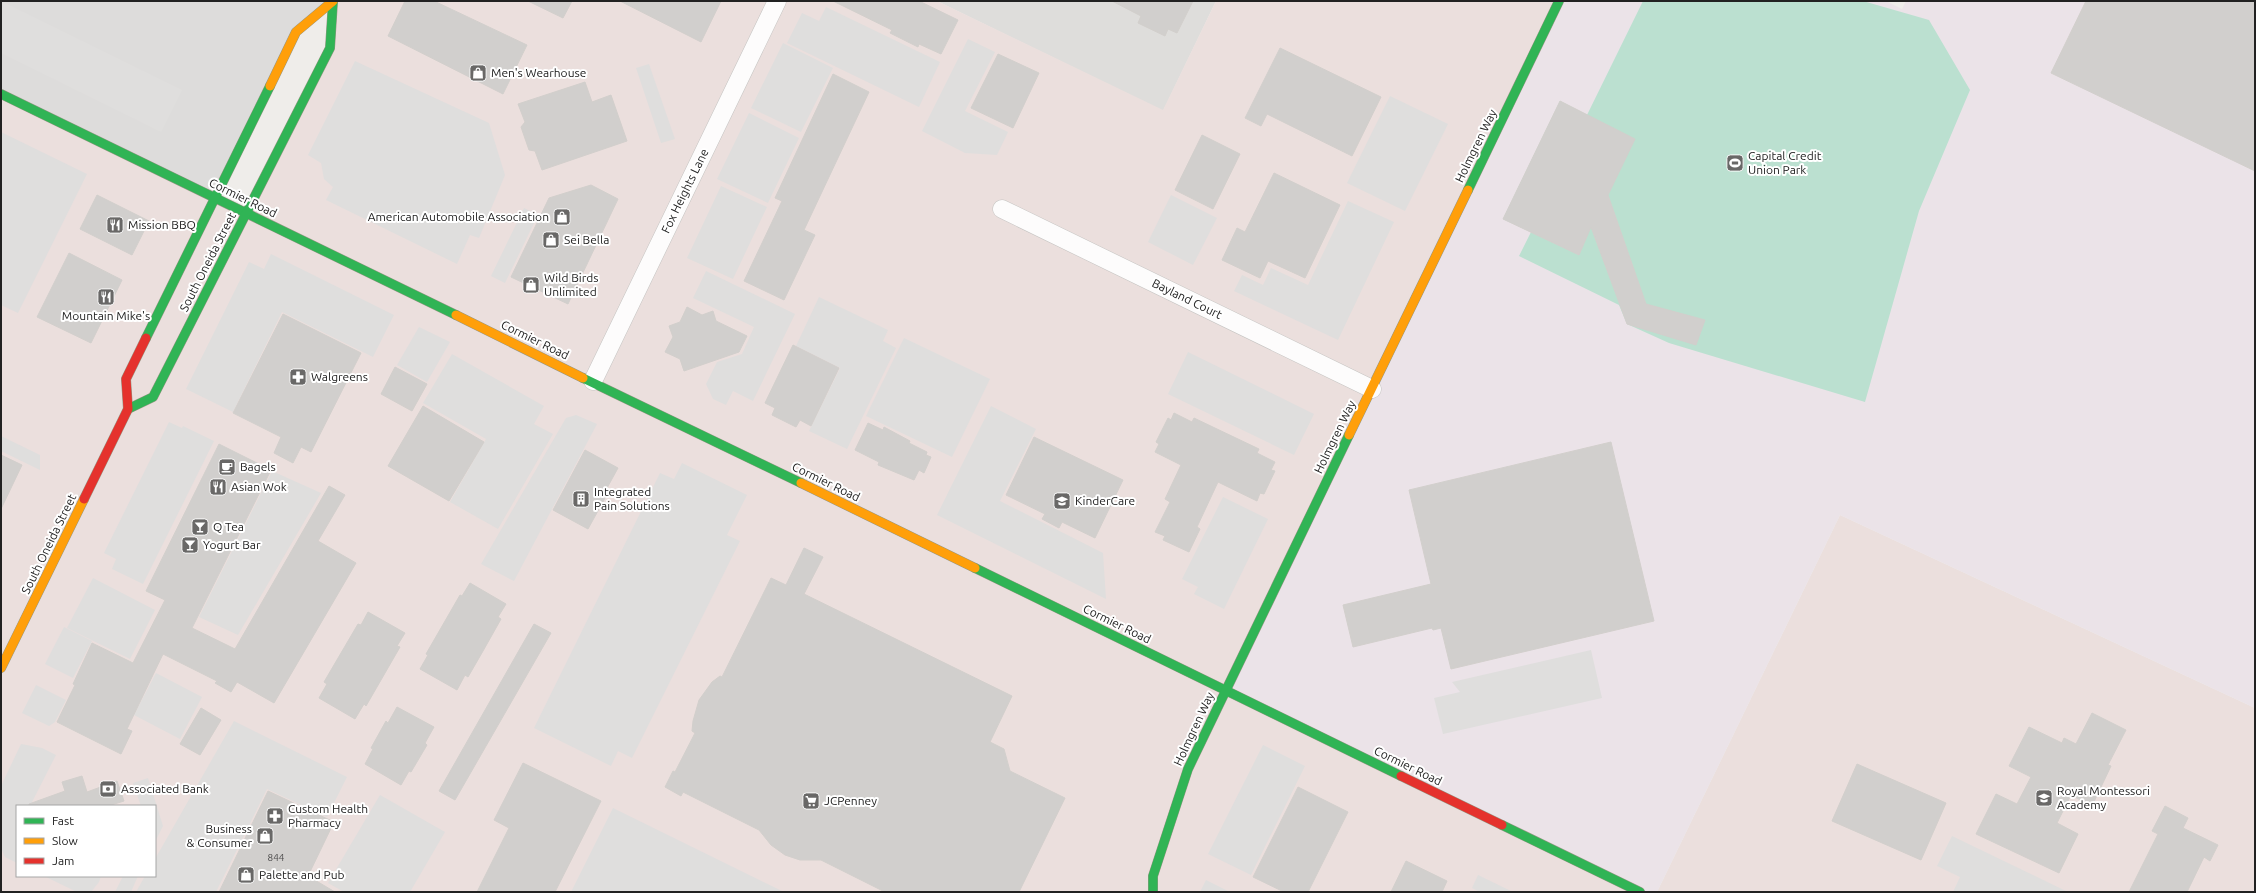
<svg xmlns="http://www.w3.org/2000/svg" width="2256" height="893" font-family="Ubuntu,sans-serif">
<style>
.residential{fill:#dedddb}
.commercial{fill:#ebdfdd;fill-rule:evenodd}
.industrial{fill:#ebe3e8}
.religious{fill:#dddcdb}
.pitch{fill:#bbe0d0}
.parking{fill:#dfdedd}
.building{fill:#d1cfcd;stroke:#d2cfcc}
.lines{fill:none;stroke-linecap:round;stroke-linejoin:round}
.street-casing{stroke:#c5c4c2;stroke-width:19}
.fast-casing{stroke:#969784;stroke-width:10}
.slow-casing{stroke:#969784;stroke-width:10}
.jam-casing{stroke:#969784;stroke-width:10}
.street{stroke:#fdfcfc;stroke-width:18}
.fast{stroke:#30b455;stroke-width:9}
.slow{stroke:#ff9f0a;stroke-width:9}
.jam{stroke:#e5322d;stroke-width:9}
.labels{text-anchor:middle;stroke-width:4;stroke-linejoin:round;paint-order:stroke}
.number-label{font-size:10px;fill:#4d4c4c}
.poi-label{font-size:12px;fill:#212121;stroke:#fff;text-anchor:start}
.street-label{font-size:12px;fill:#212121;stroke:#fff}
</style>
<rect width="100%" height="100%" fill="#efedea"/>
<!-- residential -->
<path class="residential" d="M 937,1 L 1216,1 L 1163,111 Z"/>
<!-- commercial -->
<g class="commercial">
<path d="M 333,1 L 937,1 L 1163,110 L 1216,1 L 1559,1 L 1640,892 L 1,892 L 1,94 L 246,213 L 330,48 ZM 17,806 L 155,806 L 155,876 L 17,876 Z"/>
<path d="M 1840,515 L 2255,708 L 2255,892 L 1657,892 Z"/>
</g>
<!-- industrial -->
<path class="industrial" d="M 1559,1 L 1886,1 L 1902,9 L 1906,1 L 2255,1 L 2255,708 L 1840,515 L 1657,892 L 1640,892 L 1225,690 Z"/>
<!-- religious -->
<path class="religious" d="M 1,1 L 333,1 L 296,32 L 217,198 L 1,94 Z"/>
<!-- pitch -->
<path class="pitch" d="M 1643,1 L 1863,1 L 1929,20 L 1970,90 L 1919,211 L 1865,402 L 1669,343 L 1627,324 L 1619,305 L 1519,256 L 1531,232 L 1503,219 L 1560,101 L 1587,115 Z"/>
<!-- parking -->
<g class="parking">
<path d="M 1,1 L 182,90 L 161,132 L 1,53 Z"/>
<path d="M 826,7 L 940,62 L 919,107 L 787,43 L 802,13 L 819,21 Z"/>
<path d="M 968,39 L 995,52 L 965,111 L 1008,132 L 997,155 L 965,153 L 922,131 Z"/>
<path d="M 783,43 L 833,68 L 801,132 L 751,108 Z"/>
<path d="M 355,61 L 489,123 L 505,175 L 479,238 L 470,235 L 457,264 L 326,200 L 333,187 L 324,179 L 321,163 L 308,155 Z"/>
<path d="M 649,64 L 675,139 L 661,143 L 636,68 Z"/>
<path d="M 1390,96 L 1448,124 L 1405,211 L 1347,183 Z"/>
<path d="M 749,113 L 799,138 L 768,203 L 717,179 Z"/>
<path d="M 1,132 L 87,174 L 18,313 L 1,305 Z"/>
<path d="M 721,186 L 767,207 L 733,279 L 687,258 Z"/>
<path d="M 1171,195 L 1217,218 L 1193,265 L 1148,242 Z"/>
<path d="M 1348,201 L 1394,222 L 1338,340 L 1234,291 L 1242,275 L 1263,285 L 1271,268 L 1308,285 Z"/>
<path d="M 524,208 L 538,215 L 505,283 L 491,276 Z"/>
<path d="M 271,254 L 394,315 L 373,357 L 282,312 L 233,412 L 186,389 L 249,262 L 264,269 Z"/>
<path d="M 706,271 L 795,314 L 753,401 L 733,391 L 726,405 L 713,399 L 706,384 L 717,362 L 742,354 L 754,327 L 693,298 Z"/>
<path d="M 819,297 L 888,330 L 883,341 L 896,348 L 847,449 L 809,431 L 840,368 L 796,346 Z"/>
<path d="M 419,327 L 450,342 L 427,382 L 397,365 Z"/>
<path d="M 904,338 L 990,379 L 952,457 L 866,416 Z"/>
<path d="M 1188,352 L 1314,414 L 1294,455 L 1168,394 Z"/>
<path d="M 452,354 L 544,406 L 534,424 L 553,434 L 498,529 L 450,502 L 486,439 L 423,403 Z"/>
<path d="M 991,406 L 1036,429 L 1000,501 L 1103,553 L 1106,599 L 937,515 Z"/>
<path d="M 576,415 L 597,424 L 514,581 L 481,564 L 566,418 Z"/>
<path d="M 169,422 L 182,428 L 183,426 L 214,441 L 143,584 L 112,569 L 116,559 L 104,553 Z"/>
<path d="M 1,436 L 40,455 L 40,470 L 1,451 Z"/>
<path d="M 682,463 L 747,495 L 727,535 L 740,541 L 632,758 L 618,751 L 611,766 L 534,728 L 660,473 L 674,479 Z"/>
<path d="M 272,471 L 321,493 L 238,635 L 199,617 Z"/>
<path d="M 1223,497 L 1268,519 L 1224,609 L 1194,594 L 1198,587 L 1182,579 Z"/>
<path d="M 93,578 L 155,610 L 130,659 L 67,628 Z"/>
<path d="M 64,627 L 92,641 L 73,678 L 45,664 Z"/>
<path d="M 1591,650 L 1602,698 L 1443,734 L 1434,698 L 1460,692 L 1452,682 Z"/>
<path d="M 156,673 L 202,697 L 180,739 L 134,715 Z"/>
<path d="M 36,685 L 66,700 L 55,722 L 49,726 L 22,713 Z"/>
<path d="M 234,721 L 347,777 L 327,817 L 267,789 L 216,892 L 136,892 L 145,876 L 155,876 L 155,859 Z"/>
<path d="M 21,744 L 42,748 L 56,755 L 30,806 L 17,806 L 17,863 L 5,857 L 1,848 L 1,786 Z"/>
<path d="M 1263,745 L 1305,766 L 1251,875 L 1208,854 Z"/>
<path d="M 148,778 L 163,826 L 155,842 L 155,806 L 141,806 L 133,783 Z"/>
<path d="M 380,795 L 445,832 L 410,892 L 344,892 L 328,883 Z"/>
<path d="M 613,808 L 784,892 L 571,892 Z"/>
<path d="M 1952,836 L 2068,892 L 1953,892 L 1960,877 L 1937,866 Z"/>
<path d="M 1478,875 L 1513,892 L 1480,892 L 1472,888 Z"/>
<path d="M 44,876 L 101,876 L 99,882 L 91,892 L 77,892 Z"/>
<path d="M 123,876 L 138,876 L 131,892 L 115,892 Z"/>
<path d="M 1206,880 L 1230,892 L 1200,892 Z"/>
</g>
<!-- building -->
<g class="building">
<path d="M 405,1 L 434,1 L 527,45 L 503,94 L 388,36 Z"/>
<path d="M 528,1 L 572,1 L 563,18 Z"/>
<path d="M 620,1 L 721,1 L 701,42 Z"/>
<path d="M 833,1 L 919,1 L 958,20 L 941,54 L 919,44 L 918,47 L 890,33 L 892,30 Z"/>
<path d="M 1112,1 L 1193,1 L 1177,33 L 1168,29 L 1165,36 L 1138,23 L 1141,16 Z"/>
<path d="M 2086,1 L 2255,1 L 2255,171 L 2051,73 Z"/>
<path d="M 1280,48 L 1381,97 L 1352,156 L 1267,114 L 1261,126 L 1245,118 Z"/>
<path d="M 998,54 L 1039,73 L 1013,128 L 971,108 Z"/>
<path d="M 833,74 L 869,92 L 804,230 L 815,235 L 784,300 L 744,281 L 782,201 L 775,198 Z"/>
<path d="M 585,82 L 592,102 L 611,95 L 627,141 L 542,170 L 535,151 L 529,150 L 521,127 L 525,122 L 518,104 Z"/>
<path d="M 1560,101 L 1635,139 L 1608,195 L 1646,304 L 1705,320 L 1696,345 L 1627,324 L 1591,227 L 1579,255 L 1503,219 Z"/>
<path d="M 1202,135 L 1240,154 L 1213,209 L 1175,190 Z"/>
<path d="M 1274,173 L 1340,205 L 1305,278 L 1268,261 L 1260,278 L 1222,260 L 1237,228 L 1245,232 Z"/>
<path d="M 591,185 L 618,199 L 568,304 L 511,277 L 549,198 Z"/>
<path d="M 97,195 L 149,221 L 132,255 L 80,229 Z"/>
<path d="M 69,253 L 122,280 L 91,343 L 37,317 Z"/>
<path d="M 687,307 L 702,315 L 713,311 L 716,321 L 747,336 L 739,352 L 684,371 L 680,359 L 665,352 L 673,337 L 669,326 L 680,322 Z"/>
<path d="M 283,314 L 361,353 L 311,452 L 301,447 L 293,463 L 274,453 L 281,437 L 233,413 Z"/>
<path d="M 793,345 L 839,368 L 811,426 L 800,420 L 796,427 L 772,415 L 775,408 L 765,403 Z"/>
<path d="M 395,367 L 427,384 L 412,411 L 381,394 Z"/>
<path d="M 423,406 L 484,442 L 449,501 L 388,466 Z"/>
<path d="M 1174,413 L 1192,422 L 1194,418 L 1217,429 L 1259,449 L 1257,453 L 1275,462 L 1271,470 L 1275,471 L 1264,494 L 1260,493 L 1257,501 L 1218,482 L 1197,527 L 1200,529 L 1189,552 L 1163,540 L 1165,536 L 1155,532 L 1170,502 L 1165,499 L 1181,465 L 1155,452 L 1159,444 L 1156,442 L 1168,418 L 1171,420 Z"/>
<path d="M 868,423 L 883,430 L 884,427 L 910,441 L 909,443 L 927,452 L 926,455 L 931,457 L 924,473 L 919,470 L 914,480 L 878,465 L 879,462 L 855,450 Z"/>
<path d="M 1034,437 L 1123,480 L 1095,538 L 1062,522 L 1059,528 L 1042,519 L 1045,514 L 1006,495 Z"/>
<path d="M 1611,442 L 1654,621 L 1451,669 L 1441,628 L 1433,630 L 1432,628 L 1353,647 L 1343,605 L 1431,584 L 1409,490 Z"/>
<path d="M 219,444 L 271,470 L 192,628 L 235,649 L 329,486 L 345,495 L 318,541 L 356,563 L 274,703 L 237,682 L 231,692 L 215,683 L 217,681 L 163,654 L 127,729 L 132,731 L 121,754 L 57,722 L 75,685 L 73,684 L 92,643 L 133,663 L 165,600 L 146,591 Z"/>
<path d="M 585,450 L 618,468 L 607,488 L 610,489 L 588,529 L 553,510 Z"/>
<path d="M 1,455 L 22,465 L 1,509 Z"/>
<path d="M 804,548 L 823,557 L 804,594 L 1012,696 L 990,742 L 1004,749 L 1010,771 L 1065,798 L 1019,892 L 885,892 L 821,860 L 800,860 L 785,855 L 771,845 L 759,830 L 683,792 L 681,796 L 665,787 L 673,771 L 675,772 L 695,733 L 692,731 L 693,721 L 699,700 L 712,682 L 720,676 L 722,677 L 771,578 L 786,585 Z"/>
<path d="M 470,583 L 506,604 L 498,617 L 501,619 L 483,651 L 468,677 L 465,675 L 457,690 L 420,669 L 428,655 L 426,654 L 460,595 L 462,596 Z"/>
<path d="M 368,612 L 405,633 L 397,646 L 400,647 L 366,706 L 364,704 L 355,719 L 319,698 L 327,684 L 324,682 L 358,624 L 361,625 Z"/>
<path d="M 534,624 L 551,633 L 455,800 L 439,791 Z"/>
<path d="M 397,707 L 434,727 L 425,743 L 427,745 L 411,772 L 409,771 L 401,785 L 365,764 L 373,749 L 371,748 L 386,721 L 388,723 Z"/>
<path d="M 201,708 L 221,720 L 200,755 L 180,744 Z"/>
<path d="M 2092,713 L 2126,730 L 2108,765 L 2111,766 L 2092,806 L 2071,795 L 2057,823 L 2078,834 L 2059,873 L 1976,834 L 1996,794 L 2017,804 L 2031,777 L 2009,766 L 2029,727 L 2062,743 L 2064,738 L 2076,744 Z"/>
<path d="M 523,763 L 601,801 L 555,892 L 477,892 L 509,828 L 494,820 Z"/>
<path d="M 1857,764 L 1946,803 L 1921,860 L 1832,821 Z"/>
<path d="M 82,776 L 87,792 L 117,781 L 124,801 L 108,806 L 29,806 L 29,804 L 65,791 L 62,782 Z"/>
<path d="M 1298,787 L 1348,812 L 1308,892 L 1284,892 L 1253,877 Z"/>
<path d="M 268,791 L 334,822 L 308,876 L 335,892 L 219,892 Z"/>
<path d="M 2165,806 L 2188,818 L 2183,828 L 2218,845 L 2210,861 L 2204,857 L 2187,892 L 2129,892 L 2158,834 L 2152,831 Z"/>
<path d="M 1406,861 L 1447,881 L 1442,892 L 1391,892 Z"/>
</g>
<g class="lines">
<!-- street casing -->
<g class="street-casing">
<g id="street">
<path d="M 1002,209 L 1372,389"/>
<path d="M 593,381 L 777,1"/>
</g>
</g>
<!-- fast casing -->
<g class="fast-casing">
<g id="fast">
<path d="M 1,94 L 456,315"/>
<path d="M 1468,190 L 1559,1"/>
<path d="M 146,338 L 270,86"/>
<path d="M 583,378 L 801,483"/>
<path d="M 128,409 L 153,397 L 330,48 L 333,1"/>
<path d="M 975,568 L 1401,776"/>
<path d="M 1502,825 L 1640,892"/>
<path d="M 1153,892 L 1153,876 L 1188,769 L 1349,435"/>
</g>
</g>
<!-- slow casing -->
<g class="slow-casing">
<g id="slow">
<path d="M 270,86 L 296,32 L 333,1"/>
<path d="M 456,315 L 583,378"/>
<path d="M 1349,435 L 1468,190"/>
<path d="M 801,483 L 975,568"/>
<path d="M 1,668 L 84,499"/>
</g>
</g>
<!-- jam casing -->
<g class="jam-casing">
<g id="jam">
<path d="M 84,499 L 128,409 L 126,379 L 146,338"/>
<path d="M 1401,776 L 1502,825"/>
</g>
</g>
<!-- street -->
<use href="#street" class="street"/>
<!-- fast -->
<use href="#fast" class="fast"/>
<!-- slow -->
<use href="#slow" class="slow"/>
<!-- jam -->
<use href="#jam" class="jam"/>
</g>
<!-- icons -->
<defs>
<g id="shop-square" transform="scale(0.9)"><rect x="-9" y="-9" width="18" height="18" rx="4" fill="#696867" stroke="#fff"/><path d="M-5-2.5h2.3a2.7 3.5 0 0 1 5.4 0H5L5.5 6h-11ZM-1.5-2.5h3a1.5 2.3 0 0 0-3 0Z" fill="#fff"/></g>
<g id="stadium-square" transform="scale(0.9)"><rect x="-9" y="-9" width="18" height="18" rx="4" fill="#696867" stroke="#fff"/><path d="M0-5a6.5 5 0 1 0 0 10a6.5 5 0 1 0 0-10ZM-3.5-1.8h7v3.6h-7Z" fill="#fff"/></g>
<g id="restaurant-square" transform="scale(0.9)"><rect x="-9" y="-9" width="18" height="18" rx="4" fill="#696867" stroke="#fff"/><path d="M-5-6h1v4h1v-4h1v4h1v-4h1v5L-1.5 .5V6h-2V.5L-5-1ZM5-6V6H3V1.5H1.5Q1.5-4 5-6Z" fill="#fff"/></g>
<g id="pharmacy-square" transform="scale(0.9)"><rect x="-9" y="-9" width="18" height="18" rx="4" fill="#696867" stroke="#fff"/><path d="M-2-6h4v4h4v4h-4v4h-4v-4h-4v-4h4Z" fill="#fff"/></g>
<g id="cafe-square" transform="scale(0.9)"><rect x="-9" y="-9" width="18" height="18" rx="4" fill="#696867" stroke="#fff"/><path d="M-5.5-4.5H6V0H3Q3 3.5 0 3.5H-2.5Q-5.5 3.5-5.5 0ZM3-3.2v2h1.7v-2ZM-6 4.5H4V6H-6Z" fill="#fff"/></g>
<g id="building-square" transform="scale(0.9)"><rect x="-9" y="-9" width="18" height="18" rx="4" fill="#696867" stroke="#fff"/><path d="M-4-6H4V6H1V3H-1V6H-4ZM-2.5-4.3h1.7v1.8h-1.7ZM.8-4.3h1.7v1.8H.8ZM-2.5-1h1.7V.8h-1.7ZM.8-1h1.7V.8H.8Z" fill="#fff"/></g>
<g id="school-square" transform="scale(0.9)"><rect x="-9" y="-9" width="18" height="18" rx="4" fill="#696867" stroke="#fff"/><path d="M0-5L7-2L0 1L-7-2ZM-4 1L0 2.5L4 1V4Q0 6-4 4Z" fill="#fff"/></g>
<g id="bar-square" transform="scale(0.9)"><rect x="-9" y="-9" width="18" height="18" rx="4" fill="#696867" stroke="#fff"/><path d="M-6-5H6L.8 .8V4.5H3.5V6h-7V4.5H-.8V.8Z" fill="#fff"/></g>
<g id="bank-square" transform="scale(0.9)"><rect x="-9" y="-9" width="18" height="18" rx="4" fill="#696867" stroke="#fff"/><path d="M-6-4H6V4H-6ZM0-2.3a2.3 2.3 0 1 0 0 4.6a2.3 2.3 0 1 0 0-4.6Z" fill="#fff"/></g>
<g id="supermarket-square" transform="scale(0.9)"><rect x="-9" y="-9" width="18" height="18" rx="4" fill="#696867" stroke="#fff"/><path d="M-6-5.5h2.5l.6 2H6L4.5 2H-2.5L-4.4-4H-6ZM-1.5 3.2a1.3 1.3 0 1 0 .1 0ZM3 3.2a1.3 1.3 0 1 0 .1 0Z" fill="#fff"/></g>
</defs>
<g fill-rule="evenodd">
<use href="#shop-square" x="478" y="73"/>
<use href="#stadium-square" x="1735" y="163"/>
<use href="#shop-square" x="562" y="217"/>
<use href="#restaurant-square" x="115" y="225"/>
<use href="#shop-square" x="551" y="240"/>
<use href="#shop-square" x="531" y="285"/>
<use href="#restaurant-square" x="106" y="297"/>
<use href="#pharmacy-square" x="298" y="377"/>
<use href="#cafe-square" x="227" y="467"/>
<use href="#restaurant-square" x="218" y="487"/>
<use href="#building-square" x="581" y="499"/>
<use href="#school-square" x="1062" y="501"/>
<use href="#bar-square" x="200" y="527"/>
<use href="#bar-square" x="190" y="545"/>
<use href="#bank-square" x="108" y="789"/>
<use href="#school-square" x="2044" y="798"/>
<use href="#supermarket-square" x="811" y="801"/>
<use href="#pharmacy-square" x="275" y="816"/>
<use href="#shop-square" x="265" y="836"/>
<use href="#shop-square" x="246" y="875"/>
</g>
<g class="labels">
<!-- number labels -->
<g class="number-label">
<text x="276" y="861">844</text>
</g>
<!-- poi labels -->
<g class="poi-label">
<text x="491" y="77">Men's Wearhouse</text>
<text x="1748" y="160">Capital Credit<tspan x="1748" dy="14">Union Park</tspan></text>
<text x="549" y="221" text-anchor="end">American Automobile Association</text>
<text x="128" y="229">Mission BBQ</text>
<text x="564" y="244">Sei Bella</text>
<text x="544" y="282">Wild Birds<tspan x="544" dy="14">Unlimited</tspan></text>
<text x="106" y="320" text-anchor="middle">Mountain Mike's</text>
<text x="311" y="381">Walgreens</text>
<text x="240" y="471">Bagels</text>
<text x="231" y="491">Asian Wok</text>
<text x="594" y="496">Integrated<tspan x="594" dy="14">Pain Solutions</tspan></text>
<text x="1075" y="505">KinderCare</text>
<text x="213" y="531">Q Tea</text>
<text x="203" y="549">Yogurt Bar</text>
<text x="121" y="793">Associated Bank</text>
<text x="2057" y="795">Royal Montessori<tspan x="2057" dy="14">Academy</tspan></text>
<text x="824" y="805">JCPenney</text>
<text x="288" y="813">Custom Health<tspan x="288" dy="14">Pharmacy</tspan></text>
<text x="252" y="833" text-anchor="end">Business<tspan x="252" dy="14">&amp; Consumer</tspan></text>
<text x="259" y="879">Palette and Pub</text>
</g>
<!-- street labels -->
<g class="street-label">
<text transform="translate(1476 146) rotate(-64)" y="4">Holmgren Way</text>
<text transform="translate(685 191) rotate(-64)" y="4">Fox Heights Lane</text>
<text transform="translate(243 198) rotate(26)" y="4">Cormier Road</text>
<text transform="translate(208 262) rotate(-63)" y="4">South Oneida Street</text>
<text transform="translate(1187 299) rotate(26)" y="4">Bayland Court</text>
<text transform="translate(535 340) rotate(26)" y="4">Cormier Road</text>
<text transform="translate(1335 437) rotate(-64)" y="4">Holmgren Way</text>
<text transform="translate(826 482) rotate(26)" y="4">Cormier Road</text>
<text transform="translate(49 544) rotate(-64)" y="4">South Oneida Street</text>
<text transform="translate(1117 624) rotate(26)" y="4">Cormier Road</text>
<text transform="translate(1194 729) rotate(-65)" y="4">Holmgren Way</text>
<text transform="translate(1408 766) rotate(26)" y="4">Cormier Road</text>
</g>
</g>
<!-- border -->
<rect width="2256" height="893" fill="none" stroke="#212121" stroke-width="4"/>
<!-- legend -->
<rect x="16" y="805" width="140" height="72" fill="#ffffff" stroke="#a6a6a6"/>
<rect x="24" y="818" width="20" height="6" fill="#30b455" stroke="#a6a6a6"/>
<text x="52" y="825" font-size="12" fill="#212121">Fast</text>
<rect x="24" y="838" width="20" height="6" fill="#ff9f0a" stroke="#a6a6a6"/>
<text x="52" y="845" font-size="12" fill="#212121">Slow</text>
<rect x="24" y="858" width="20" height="6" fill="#e5322d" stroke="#a6a6a6"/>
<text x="52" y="865" font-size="12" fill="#212121">Jam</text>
</svg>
